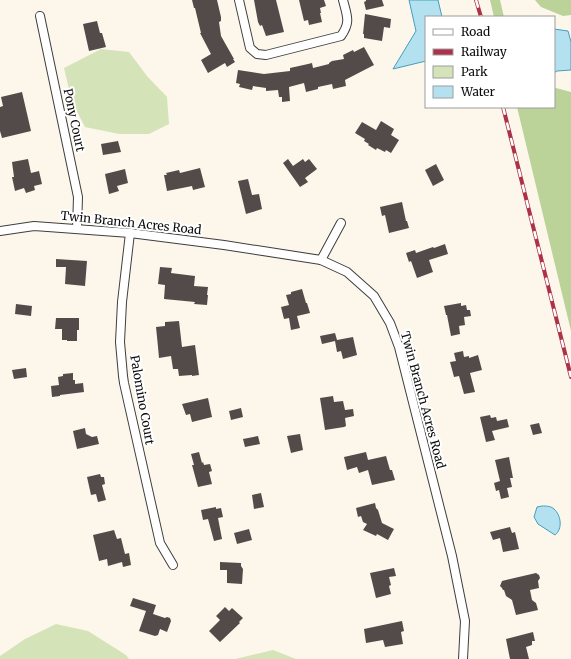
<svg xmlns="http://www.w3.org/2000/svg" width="571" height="659" font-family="Merriweather,serif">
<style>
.green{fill:#d5e4b8}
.forest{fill:#bbd399}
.water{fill:#b4e1f0;stroke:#439ebf}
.building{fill:#524b49}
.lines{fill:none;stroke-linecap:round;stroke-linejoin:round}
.minor-casing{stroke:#3e3e3e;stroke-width:10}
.minor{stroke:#fff;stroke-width:8}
.rail-casing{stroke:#ad3148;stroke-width:4}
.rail{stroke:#fff;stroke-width:2.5;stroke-dasharray:8;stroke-linecap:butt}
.labels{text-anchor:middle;stroke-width:4;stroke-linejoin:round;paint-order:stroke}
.street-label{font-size:12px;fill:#0b0b0b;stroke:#fff}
</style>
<rect width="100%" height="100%" fill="#fdf7eb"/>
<!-- green -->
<g class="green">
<path d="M 101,49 L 129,52 L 147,76 L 167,97 L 169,124 L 149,134 L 119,134 L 85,127 L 72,102 L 64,68 Z"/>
<path d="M 56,624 L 88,631 L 126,655 L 129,659 L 0,659 L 0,656 L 25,639 Z"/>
<path d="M 273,650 L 296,659 L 235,659 Z"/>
</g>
<!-- forest -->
<g class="forest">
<path d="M 490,0 L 500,0 L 504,17 L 494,17 Z"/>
<path d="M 535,0 L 571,0 L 571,15 L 563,16 L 541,7 Z"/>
<path d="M 556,88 L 571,92 L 571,331 L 517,107 L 554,107 L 554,89 Z"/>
</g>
<!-- water -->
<g class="water">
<path d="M 409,0 L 438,0 L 442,17 L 426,17 L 426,61 L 393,69 L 416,31 Z"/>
<path d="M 554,29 L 568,31 L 571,42 L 571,70 L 557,71 L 554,73 Z"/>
<path d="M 542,506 C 546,506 551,506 554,509 C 561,515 563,529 555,535 L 538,524 L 534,517 L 537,507 Z"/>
</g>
<!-- building -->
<g class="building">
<path d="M 192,0 L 217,0 L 221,17 L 221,21 L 219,22 L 221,36 L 234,59 L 233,59 L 235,62 L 227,67 L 225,63 L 208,73 L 201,60 L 211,54 L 200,33 L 201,33 L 195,8 L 194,8 Z"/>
<path d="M 254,0 L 276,0 L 284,32 L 266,36 L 262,25 L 260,26 L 258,22 Z"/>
<path d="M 299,0 L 324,0 L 326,6 L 320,8 L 321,13 L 320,13 L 322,22 L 309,25 L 308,20 L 304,21 Z"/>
<path d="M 366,0 L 382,0 L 384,6 L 366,10 L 364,2 L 366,1 Z"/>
<path d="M 365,14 L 391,19 L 390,28 L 384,27 L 382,41 L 364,38 L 364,34 L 363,34 Z"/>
<path d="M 97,21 L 100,33 L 102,33 L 106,47 L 89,51 L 83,24 Z"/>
<path d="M 364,47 L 374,65 L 345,80 L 346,86 L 333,89 L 332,84 L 318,87 L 318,89 L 306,92 L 304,83 L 289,87 L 290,101 L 282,102 L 282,97 L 279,97 L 278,90 L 266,91 L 266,88 L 253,86 L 252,90 L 239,87 L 240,84 L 236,83 L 238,70 L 264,74 L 290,71 L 290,68 L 308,64 L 312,63 L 313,68 L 329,64 L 329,63 L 332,61 L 344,59 L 343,55 L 353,50 L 354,52 Z"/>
<path d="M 22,92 L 31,131 L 2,138 L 0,131 L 0,107 L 3,106 L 1,97 Z"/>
<path d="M 381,121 L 394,129 L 391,135 L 399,140 L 391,153 L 386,150 L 385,152 L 377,148 L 376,150 L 368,145 L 369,144 L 364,141 L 365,139 L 355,133 L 362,122 L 376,130 Z"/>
<path d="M 118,141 L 121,152 L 103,155 L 101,144 Z"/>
<path d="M 28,159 L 31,173 L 39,171 L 42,184 L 34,186 L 35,190 L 26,193 L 24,188 L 15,191 L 12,177 L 14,177 L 12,162 Z"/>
<path d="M 288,159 L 293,166 L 303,159 L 305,162 L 309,159 L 317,169 L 305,178 L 308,182 L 300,187 L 283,163 Z"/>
<path d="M 436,164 L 444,180 L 433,186 L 425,170 Z"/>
<path d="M 200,168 L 205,187 L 193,190 L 192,186 L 167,191 L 164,175 L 167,175 L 166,173 L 179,170 L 180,173 Z"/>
<path d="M 125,169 L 128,183 L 117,186 L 119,191 L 109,194 L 105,174 Z"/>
<path d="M 248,179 L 252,195 L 259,194 L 262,209 L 246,214 L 238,181 Z"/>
<path d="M 402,202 L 406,221 L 407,221 L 409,228 L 389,233 L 385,215 L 382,216 L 380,207 Z"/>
<path d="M 445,244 L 448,254 L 429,260 L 433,272 L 417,278 L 411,261 L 409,262 L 406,253 L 415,250 L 416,253 L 433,247 L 434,248 Z"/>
<path d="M 56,259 L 87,261 L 85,286 L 65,284 L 66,267 L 56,267 Z"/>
<path d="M 160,267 L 172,268 L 171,273 L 195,276 L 194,286 L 208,287 L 207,295 L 208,295 L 207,305 L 194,304 L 195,302 L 164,299 L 165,285 L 158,284 Z"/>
<path d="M 302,289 L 306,303 L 307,303 L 310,313 L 297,316 L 300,328 L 291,330 L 289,318 L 284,319 L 281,307 L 289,305 L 286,295 L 291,294 L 291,292 Z"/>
<path d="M 461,303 L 461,306 L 466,305 L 467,310 L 470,310 L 471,316 L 464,317 L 465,325 L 459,326 L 460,334 L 451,336 L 447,315 L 446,315 L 444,306 Z"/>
<path d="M 16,304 L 32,306 L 31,316 L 15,314 Z"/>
<path d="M 56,318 L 79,318 L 79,330 L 77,330 L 77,341 L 67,341 L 67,340 L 62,340 L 62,329 L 55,329 Z"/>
<path d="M 179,321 L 182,347 L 195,345 L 199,375 L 192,376 L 192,375 L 179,376 L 178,369 L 173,369 L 171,356 L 159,358 L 158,347 L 156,327 L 165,326 L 165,322 Z"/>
<path d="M 335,333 L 337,340 L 353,337 L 357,355 L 343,359 L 341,351 L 337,352 L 335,341 L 322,344 L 320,336 Z"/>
<path d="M 463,351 L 464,357 L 469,356 L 469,358 L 478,355 L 482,370 L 470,373 L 475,392 L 464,394 L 459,376 L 454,377 L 450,362 L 456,361 L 454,353 Z"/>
<path d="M 26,368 L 27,377 L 14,379 L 12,370 Z"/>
<path d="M 73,373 L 73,380 L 75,380 L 75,384 L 83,383 L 84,392 L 60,395 L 60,396 L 52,397 L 51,386 L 59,385 L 58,377 L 63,376 L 63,374 Z"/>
<path d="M 333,396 L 334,402 L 343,401 L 345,410 L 353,409 L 354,416 L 345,418 L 346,426 L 344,427 L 325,430 L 320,398 Z"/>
<path d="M 208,398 L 212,417 L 192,422 L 190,414 L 186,415 L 182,404 Z"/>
<path d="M 241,408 L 243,417 L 231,420 L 229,411 Z"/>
<path d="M 490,415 L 491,418 L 496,417 L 497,421 L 507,419 L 509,427 L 492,431 L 495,440 L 486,442 L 480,417 Z"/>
<path d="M 539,423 L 542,433 L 533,435 L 530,425 Z"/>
<path d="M 85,428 L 86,434 L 92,437 L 97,436 L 99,444 L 77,449 L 73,431 Z"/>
<path d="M 300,434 L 303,450 L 291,453 L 287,436 Z"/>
<path d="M 258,436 L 260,444 L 245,447 L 243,439 Z"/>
<path d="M 199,452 L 202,463 L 203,462 L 204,465 L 210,464 L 212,471 L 209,472 L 212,484 L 198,487 L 192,465 L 194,465 L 191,454 Z"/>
<path d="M 366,452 L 368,460 L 386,456 L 390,470 L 392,470 L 395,480 L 372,485 L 368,470 L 359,473 L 357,467 L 347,470 L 344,457 Z"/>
<path d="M 509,457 L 513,478 L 510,478 L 512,487 L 507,488 L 509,497 L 501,499 L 499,490 L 496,491 L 494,483 L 500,481 L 495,460 Z"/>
<path d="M 100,474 L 101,477 L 104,477 L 105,484 L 102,485 L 106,500 L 98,502 L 96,494 L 91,495 L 87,477 Z"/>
<path d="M 261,493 L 264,507 L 254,509 L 252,495 Z"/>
<path d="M 375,503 L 376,508 L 378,510 L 382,523 L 394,529 L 388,540 L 377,534 L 376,536 L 363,530 L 367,524 L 363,522 L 361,516 L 358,517 L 356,508 Z"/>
<path d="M 216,507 L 216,509 L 221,508 L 223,517 L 218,518 L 222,539 L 214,541 L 208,519 L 203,520 L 201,510 Z"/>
<path d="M 510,527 L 512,533 L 515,532 L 519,549 L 503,552 L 500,538 L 493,540 L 490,532 Z"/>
<path d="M 249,529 L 252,540 L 237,544 L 234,533 Z"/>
<path d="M 114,530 L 117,539 L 121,538 L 125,554 L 129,553 L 131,565 L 123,567 L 122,562 L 108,566 L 107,559 L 99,561 L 93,535 Z"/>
<path d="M 220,562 L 241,563 L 241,566 L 243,569 L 242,584 L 227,583 L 227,570 L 220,570 Z"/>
<path d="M 394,568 L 396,576 L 389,577 L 391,585 L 389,586 L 391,594 L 376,598 L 370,573 Z"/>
<path d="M 536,573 L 539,575 L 540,578 L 538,581 L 539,588 L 530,590 L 532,600 L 536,603 L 538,610 L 516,615 L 512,600 L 506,596 L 504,590 L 503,590 L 502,588 L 500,586 L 502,581 Z"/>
<path d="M 133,598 L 156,605 L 153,614 L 165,618 L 167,617 L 170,618 L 171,621 L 167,632 L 160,629 L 158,635 L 155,636 L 139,631 L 146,611 L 130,606 Z"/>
<path d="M 225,607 L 229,611 L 232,608 L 243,618 L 239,622 L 240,623 L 220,642 L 209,631 L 220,620 L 216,616 Z"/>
<path d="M 402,621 L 404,631 L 401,632 L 403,644 L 385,647 L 383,640 L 366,643 L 364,629 Z"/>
<path d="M 533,632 L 535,641 L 532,641 L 532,645 L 526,647 L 529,659 L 510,659 L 506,639 Z"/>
</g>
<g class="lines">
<!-- minor casing -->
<g class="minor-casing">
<g id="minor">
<path d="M 239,0 L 250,48 L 257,54 L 266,55 L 341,36 C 351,22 347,16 343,0"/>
<path d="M 40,16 L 78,197 L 77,229"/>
<path d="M 0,231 L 34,226 L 130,233 L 224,245 L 321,260 L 347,272 L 374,296 L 390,323 L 399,347 L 452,556 L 465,621 L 463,659"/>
<path d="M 130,233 L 122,302 L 120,342 L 123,376 L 124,383 L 160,543 L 173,565"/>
<path d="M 321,260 L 341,223"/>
</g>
</g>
<!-- minor -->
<use href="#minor" class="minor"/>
<!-- rail casing -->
<g class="rail-casing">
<g id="rail">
<path d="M 476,0 L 481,17"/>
<path d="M 503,107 L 571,377"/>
</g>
</g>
<!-- rail -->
<use href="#rail" class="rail"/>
</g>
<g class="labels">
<!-- street labels -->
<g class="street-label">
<text transform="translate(74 120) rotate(78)" y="4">Pony Court</text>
<text transform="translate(131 223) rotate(6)" y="4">Twin Branch Acres Road</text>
<text transform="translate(142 400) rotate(80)" y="4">Palomino Court</text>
<text transform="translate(423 400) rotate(75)" y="4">Twin Branch Acres Road</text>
</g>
</g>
<!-- legend -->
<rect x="425" y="16" width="130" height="92" fill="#ffffff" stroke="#9d9d9d"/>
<rect x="433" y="29" width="20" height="6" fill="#ffffff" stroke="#9d9d9d"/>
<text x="461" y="36" font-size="12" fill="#0b0b0b">Road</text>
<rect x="433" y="49" width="20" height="6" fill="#ad3148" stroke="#9d9d9d"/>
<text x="461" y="56" font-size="12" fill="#0b0b0b">Railway</text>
<rect x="433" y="66" width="20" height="12" fill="#d5e4b8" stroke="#9d9d9d"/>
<text x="461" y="76" font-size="12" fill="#0b0b0b">Park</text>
<rect x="433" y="86" width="20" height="12" fill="#b4e1f0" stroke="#9d9d9d"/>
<text x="461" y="96" font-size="12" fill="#0b0b0b">Water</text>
</svg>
